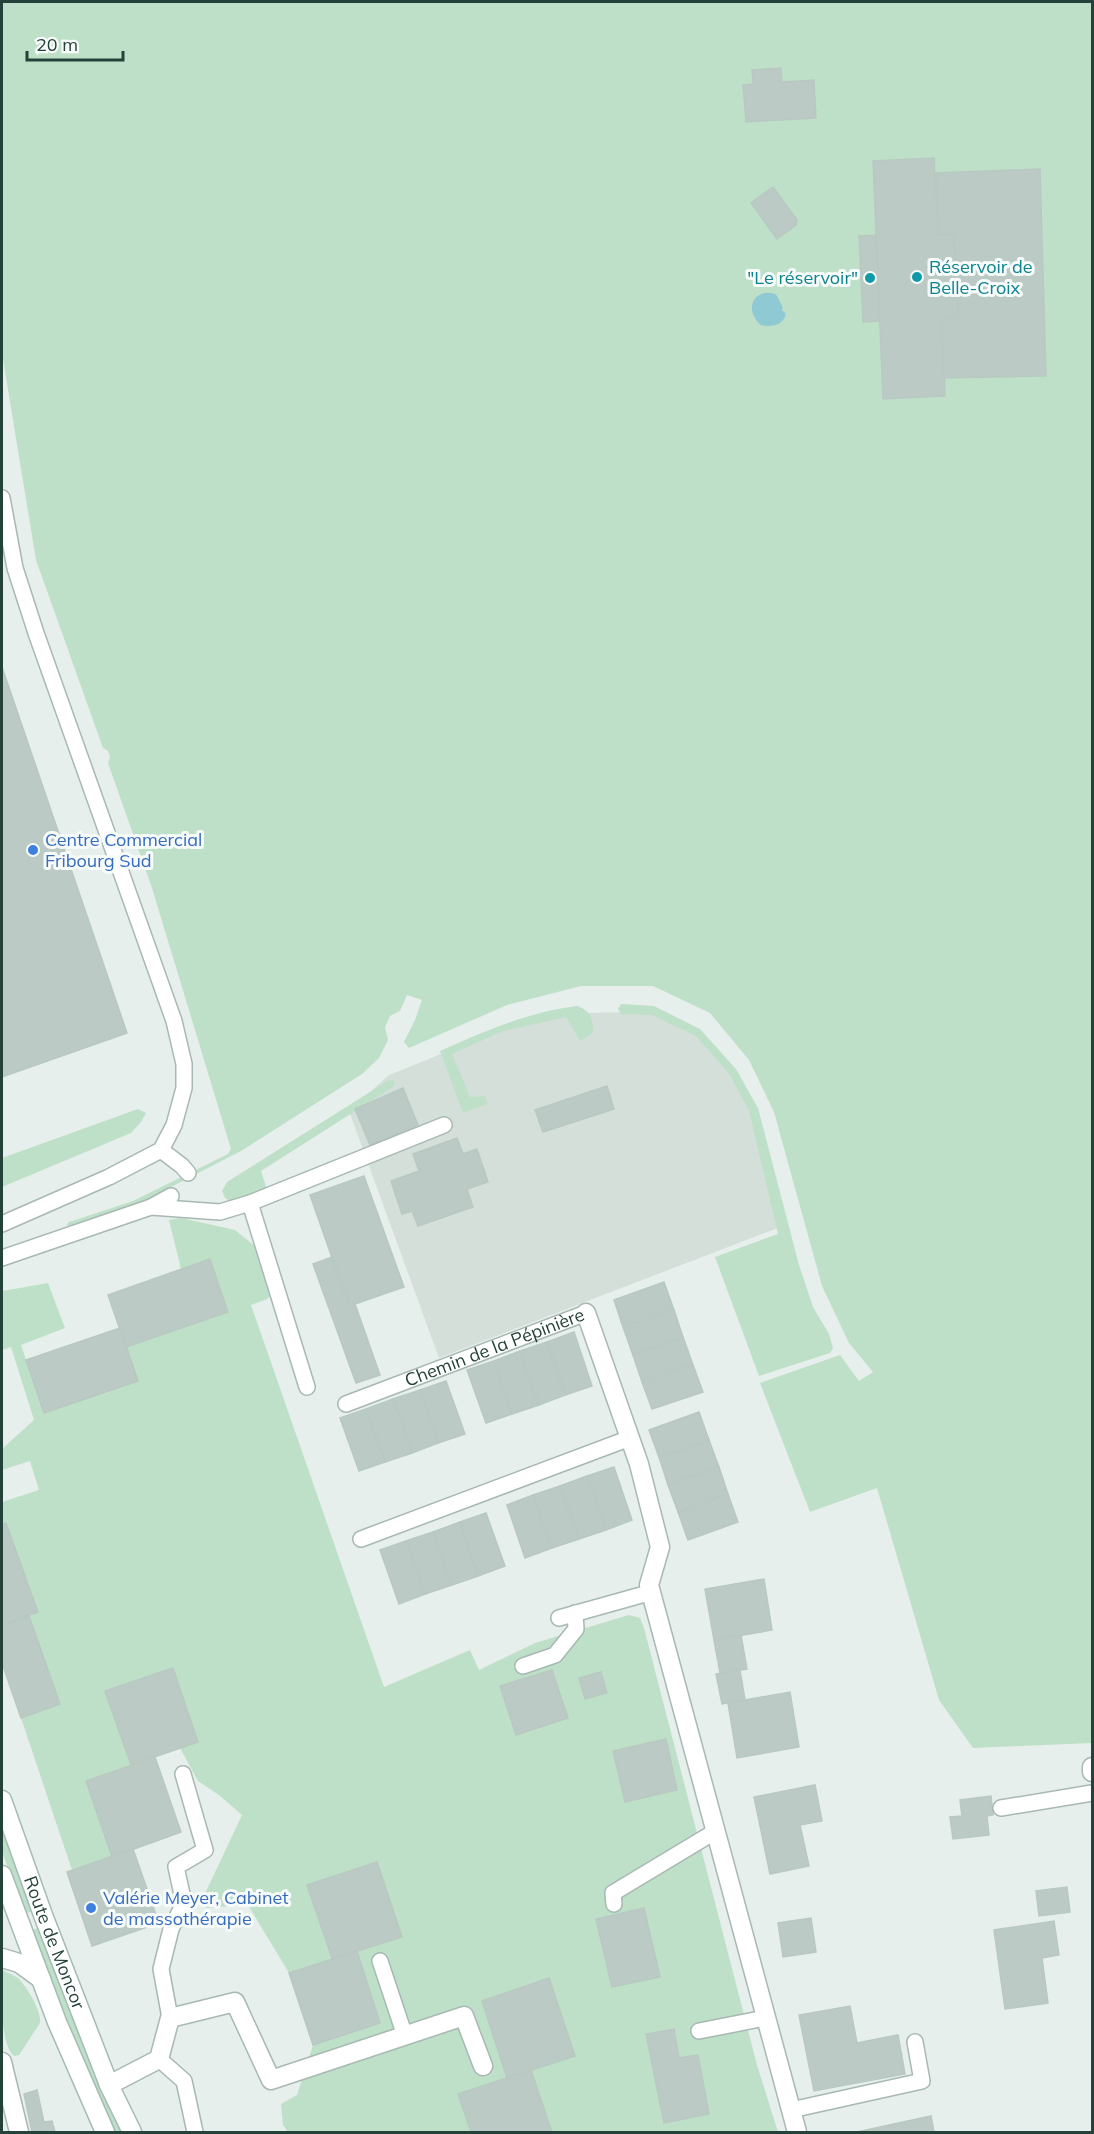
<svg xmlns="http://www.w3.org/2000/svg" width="1094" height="2134" font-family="Mulish,sans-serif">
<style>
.built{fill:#d4dfda}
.green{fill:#bfe0c8}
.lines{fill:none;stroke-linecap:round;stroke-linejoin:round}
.stream{stroke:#8ec9d4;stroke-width:9}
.building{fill:#bbcac4;stroke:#b8c9c2;stroke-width:1.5}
.lane-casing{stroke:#a8b8b2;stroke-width:18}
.street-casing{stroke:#a8b8b2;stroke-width:21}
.secondary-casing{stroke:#a4bbb3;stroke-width:21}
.lane{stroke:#fff;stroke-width:15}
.street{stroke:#fff;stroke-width:18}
.secondary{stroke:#fff;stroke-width:18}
.culture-dot{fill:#0f9aa8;stroke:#f7fbf9;stroke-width:2}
.shop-dot{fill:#3f7fe0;stroke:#f7fbf9;stroke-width:2}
.labels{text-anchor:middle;stroke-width:6;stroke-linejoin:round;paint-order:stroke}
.culture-label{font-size:18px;fill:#0d838f;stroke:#f7fbf9;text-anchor:start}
.shop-label{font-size:18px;fill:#366cbe;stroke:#f7fbf9;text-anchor:start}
.street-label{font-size:18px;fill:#24423a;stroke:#f7fbf9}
</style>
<rect width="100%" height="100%" fill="#e6efeb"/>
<!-- built -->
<path class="built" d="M 654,1012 L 698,1034 L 733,1071 L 754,1110 L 783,1226 L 439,1358 L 349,1111 L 389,1075 L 508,1027 L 578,1013 Z"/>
<!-- green -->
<g class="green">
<path d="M 2,2 L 1092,2 L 1092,1743 L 973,1748 L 939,1700 L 877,1488 L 810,1512 L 760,1383 L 840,1355 L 859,1381 L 873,1372 L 849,1343 L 822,1286 L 774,1112 L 749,1060 L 710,1013 L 653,986 L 581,986 L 507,1005 L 409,1048 L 404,1042 L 415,1020 L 422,1000 L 407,995 L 400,1011 L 390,1016 L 385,1027 L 388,1040 L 379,1058 L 362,1074 L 241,1151 L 134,1206 L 68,1227 L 67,1225 L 69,1222 L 133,1201 L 228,1154 L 231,1149 L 152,888 L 108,763 L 110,757 L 108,751 L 103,748 L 36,560 L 2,353 Z"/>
<path d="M 621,1004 L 654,1006 L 700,1029 L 736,1069 L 758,1108 L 799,1265 L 813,1307 L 829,1334 L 833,1348 L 830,1353 L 759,1376 L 715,1257 L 778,1234 L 749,1111 L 730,1075 L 696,1036 L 652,1015 L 621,1014 L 618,1009 Z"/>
<path d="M 577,1006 C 591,1011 593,1018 593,1033 L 580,1041 L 566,1017 L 503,1031 L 452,1054 L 470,1097 L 485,1096 L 488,1104 L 463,1113 L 440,1051 C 485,1031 528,1012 577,1006 Z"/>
<path d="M 389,1080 L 395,1081 L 393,1087 L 261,1171 L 267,1190 L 231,1202 L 225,1198 L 222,1191 L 227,1182 Z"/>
<path d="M 138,1109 L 146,1113 L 141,1122 L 131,1133 L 2,1187 L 2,1158 Z"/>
<path d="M 181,1218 L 235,1230 L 256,1247 L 272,1294 L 267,1299 L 251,1305 L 384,1687 L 470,1650 L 479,1670 L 535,1643 L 629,1615 L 640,1618 L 644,1628 L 757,2065 L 778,2132 L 288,2132 L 283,2125 L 281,2104 L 297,2095 L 313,2045 L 380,2023 L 357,1951 L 402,1936 L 377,1862 L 307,1885 L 331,1959 L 289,1973 L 248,1905 L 206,1908 L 202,1900 L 242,1815 L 219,1795 L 198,1781 L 180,1748 L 198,1742 L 173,1668 L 106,1691 L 131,1765 L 86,1781 L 112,1857 L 72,1870 L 21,1718 L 60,1704 L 29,1616 L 38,1612 L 6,1524 L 2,1525 L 2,1502 L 39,1490 L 30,1461 L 2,1470 L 2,1449 L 34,1420 L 11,1347 L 2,1350 L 2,1291 L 48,1283 L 65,1328 L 21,1345 L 44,1413 L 138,1381 L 126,1347 L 228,1311 L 210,1259 L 181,1269 L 169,1220 Z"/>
<path d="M 2,1825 L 33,1911 L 24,1914 L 2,1851 Z"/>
<path d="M 38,1928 L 113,2116 L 121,2132 L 116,2132 L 109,2118 L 30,1931 Z"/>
<path d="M 2,1970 C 7,1972 14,1975 19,1979 C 28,1989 41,2010 40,2023 L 19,2055 L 14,2056 C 0,2045 1,1991 2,1970 Z"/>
</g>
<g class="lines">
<!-- stream -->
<path class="stream" d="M 769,308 L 768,304 L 765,303 L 764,311 L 767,313 L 772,312 L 774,308 L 772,303 L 768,300 L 763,301 L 760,305 L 760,311 L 767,316 L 775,313 L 778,308 L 773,298 C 756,294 751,310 763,321 C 770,322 778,322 781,315"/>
</g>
<!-- building -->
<g class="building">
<path d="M 781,68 L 782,82 L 814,80 L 816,118 L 746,122 L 743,85 L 753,84 L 752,70 Z"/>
<path d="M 934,158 L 938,235 L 954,234 L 958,318 L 942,319 L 945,396 L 883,399 L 873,161 Z"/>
<path d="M 1040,169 L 1046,376 L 944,378 L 942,319 L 958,318 L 954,234 L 938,235 L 936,173 Z"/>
<path d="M 773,187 L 797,220 L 796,225 L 777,239 L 751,203 Z"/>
<path d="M 876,235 L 880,321 L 863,322 L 859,236 Z"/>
<path d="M 2,667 L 127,1033 L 2,1077 Z"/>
<path d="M 607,1086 L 614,1109 L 543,1132 L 535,1110 Z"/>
<path d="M 403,1088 L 418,1125 L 370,1145 L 355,1109 Z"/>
<path d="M 457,1138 L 463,1154 L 477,1149 L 488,1182 L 467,1189 L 473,1207 L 418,1226 L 412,1211 L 402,1214 L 391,1181 L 419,1171 L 413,1154 Z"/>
<path d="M 364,1176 L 404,1287 L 349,1306 L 310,1195 Z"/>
<path d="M 332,1257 L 349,1306 L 355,1304 L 380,1375 L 356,1383 L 313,1264 Z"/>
<path d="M 210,1259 L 228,1312 L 126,1347 L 108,1295 Z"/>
<path d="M 664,1282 L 674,1310 L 623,1327 L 614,1300 Z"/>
<path d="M 674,1310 L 683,1337 L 633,1355 L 623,1327 Z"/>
<path d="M 120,1328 L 138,1381 L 44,1413 L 26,1360 Z"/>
<path d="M 574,1332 L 592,1386 L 565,1395 L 547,1342 Z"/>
<path d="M 683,1337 L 693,1365 L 642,1382 L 633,1355 Z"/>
<path d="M 547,1342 L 565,1395 L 539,1405 L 520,1351 Z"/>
<path d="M 520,1351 L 539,1405 L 512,1414 L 494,1361 Z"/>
<path d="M 494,1361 L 512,1414 L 486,1423 L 467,1370 Z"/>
<path d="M 693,1365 L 703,1392 L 652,1409 L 642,1382 Z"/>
<path d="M 446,1381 L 465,1434 L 438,1443 L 420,1390 Z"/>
<path d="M 420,1390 L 438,1443 L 412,1453 L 393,1399 Z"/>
<path d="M 393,1399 L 412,1453 L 385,1462 L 366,1409 Z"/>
<path d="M 366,1409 L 385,1462 L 359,1471 L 340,1418 Z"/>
<path d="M 699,1412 L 709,1440 L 659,1457 L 649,1430 Z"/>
<path d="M 709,1440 L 719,1467 L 668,1485 L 659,1457 Z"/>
<path d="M 614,1467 L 632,1520 L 606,1530 L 587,1476 Z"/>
<path d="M 719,1467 L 728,1494 L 678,1512 L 668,1485 Z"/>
<path d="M 587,1476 L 606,1530 L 579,1539 L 560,1486 Z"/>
<path d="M 560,1486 L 579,1539 L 552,1548 L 533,1495 Z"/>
<path d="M 728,1494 L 738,1522 L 688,1540 L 678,1512 Z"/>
<path d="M 533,1495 L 552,1548 L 525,1558 L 507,1505 Z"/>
<path d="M 486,1513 L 505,1566 L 478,1576 L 460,1522 Z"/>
<path d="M 460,1522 L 478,1576 L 452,1585 L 433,1532 Z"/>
<path d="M 6,1523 L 38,1612 L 2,1625 L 2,1525 Z"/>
<path d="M 433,1532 L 452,1585 L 425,1594 L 406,1541 Z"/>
<path d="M 406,1541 L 425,1594 L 399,1604 L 380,1550 Z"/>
<path d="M 764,1579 L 772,1630 L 714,1640 L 705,1589 Z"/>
<path d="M 29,1616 L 60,1704 L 21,1718 L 2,1663 L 2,1625 Z"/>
<path d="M 741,1635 L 747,1669 L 720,1673 L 714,1640 Z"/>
<path d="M 173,1668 L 198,1742 L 131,1765 L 105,1691 Z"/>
<path d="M 552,1670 L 568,1718 L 516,1735 L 500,1686 Z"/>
<path d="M 740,1670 L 745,1700 L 722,1704 L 716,1674 Z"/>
<path d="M 601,1672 L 607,1693 L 585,1699 L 579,1678 Z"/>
<path d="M 790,1692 L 799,1747 L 737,1758 L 728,1703 Z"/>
<path d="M 666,1739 L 677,1790 L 625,1802 L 613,1751 Z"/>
<path d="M 155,1757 L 181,1832 L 112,1857 L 86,1781 Z"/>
<path d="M 815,1785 L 822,1821 L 800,1825 L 809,1866 L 770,1874 L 754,1797 Z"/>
<path d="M 991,1796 L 993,1815 L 987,1816 L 989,1835 L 953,1839 L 950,1817 L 962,1816 L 960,1800 Z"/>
<path d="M 133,1849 L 159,1923 L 92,1946 L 67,1872 Z"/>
<path d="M 377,1862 L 402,1937 L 332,1959 L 307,1885 Z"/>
<path d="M 1067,1887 L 1070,1912 L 1039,1916 L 1036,1891 Z"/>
<path d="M 644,1908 L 660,1977 L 612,1987 L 596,1919 Z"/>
<path d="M 811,1918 L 816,1952 L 783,1957 L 778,1923 Z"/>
<path d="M 1054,1921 L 1059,1955 L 1042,1958 L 1048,2003 L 1005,2009 L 994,1930 Z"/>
<path d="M 357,1951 L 380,2023 L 313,2045 L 289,1973 Z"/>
<path d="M 549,1978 L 575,2056 L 507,2078 L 482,2001 Z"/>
<path d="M 850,2006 L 857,2043 L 898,2035 L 905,2074 L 814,2091 L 799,2015 Z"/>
<path d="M 674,2029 L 679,2058 L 698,2055 L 709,2114 L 664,2123 L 646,2034 Z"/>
<path d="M 531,2070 L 552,2132 L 471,2132 L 458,2094 Z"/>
<path d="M 37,2090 L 44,2122 L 52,2121 L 55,2132 L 32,2132 L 24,2094 Z"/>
<path d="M 931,2116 L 934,2132 L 857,2132 Z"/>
</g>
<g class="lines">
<!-- lane casing -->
<g class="lane-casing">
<g id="lane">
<path d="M 2,498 L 15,568 L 36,633 L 174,1021 L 184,1064 L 184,1088 L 174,1125 L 161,1150 L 109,1177 L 2,1224"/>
<path d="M 161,1150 L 182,1166 L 188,1173"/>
<path d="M 250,1203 L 444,1125"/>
<path d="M 151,1207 L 220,1212 L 250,1203 L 307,1387"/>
<path d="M 2,1258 L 151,1207 L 171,1196"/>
<path id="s1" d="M 346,1404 L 586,1313"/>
<path d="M 361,1539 L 630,1438"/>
<path d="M 559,1618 L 652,1592"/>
<path d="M 523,1666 L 555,1655 L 576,1629 L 575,1613"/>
<path d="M 1001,1808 L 1092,1793"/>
<path d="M 614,1904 L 613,1893 L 716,1831"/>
<path d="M 380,1961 L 405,2036"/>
<path d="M 170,2018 L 161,1969 L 171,1929 L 184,1903 L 176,1867 L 205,1850 L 183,1774"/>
<path d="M 699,2031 L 765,2018"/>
<path d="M 159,2059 L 184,2081 L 195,2132"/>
<path d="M 791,2110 L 922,2081 L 915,2042"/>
</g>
</g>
<!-- street casing -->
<g class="street-casing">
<g id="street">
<path d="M 586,1313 L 639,1464 L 660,1547 L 649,1585 L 797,2132"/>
<path d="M 1092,1767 L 1092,1772"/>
<path d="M 2,1958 L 19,1963 L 41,1979"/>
<path d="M 2,2062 L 19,2132"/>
<path d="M 109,2085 L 159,2059 L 170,2018 L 235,2002 L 271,2080 L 464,2016 L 483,2066"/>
</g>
</g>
<!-- secondary casing -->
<g class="secondary-casing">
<g id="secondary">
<path id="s2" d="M 2,1800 L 43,1915 L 109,2085 L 132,2132"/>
<path d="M 2,1875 L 57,2022 L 105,2132"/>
</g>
</g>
<!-- lane -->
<use href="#lane" class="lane"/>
<!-- street -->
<use href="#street" class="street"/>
<!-- secondary -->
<use href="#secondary" class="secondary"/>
</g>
<!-- markers -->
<g class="culture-dot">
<circle cx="917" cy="277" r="6"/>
<circle cx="870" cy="278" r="6"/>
</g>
<g class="shop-dot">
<circle cx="33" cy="850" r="6"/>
<circle cx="91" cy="1908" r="6"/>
</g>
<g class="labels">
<!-- culture labels -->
<g class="culture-label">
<text x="929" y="273">Réservoir de<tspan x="929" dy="21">Belle-Croix</tspan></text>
<text x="858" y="284" text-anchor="end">"Le réservoir"</text>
</g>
<!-- shop labels -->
<g class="shop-label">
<text x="45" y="846">Centre Commercial<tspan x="45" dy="21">Fribourg Sud</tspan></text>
<text x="103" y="1904">Valérie Meyer, Cabinet<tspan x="103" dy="21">de massothérapie</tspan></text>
</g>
<!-- street labels -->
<g class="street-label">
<text dy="6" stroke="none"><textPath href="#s1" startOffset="159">Chemin de la Pépinière</textPath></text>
<text dy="6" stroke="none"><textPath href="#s2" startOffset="152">Route de Moncor</textPath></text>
</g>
</g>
<!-- border -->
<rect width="1094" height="2134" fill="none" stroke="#24423a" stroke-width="6"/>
<!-- scale -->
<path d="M27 51v9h96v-9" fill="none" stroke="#24423a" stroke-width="3"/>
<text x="36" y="51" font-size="18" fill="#24423a" stroke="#f7fbf9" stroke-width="4.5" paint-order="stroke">20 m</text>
</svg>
